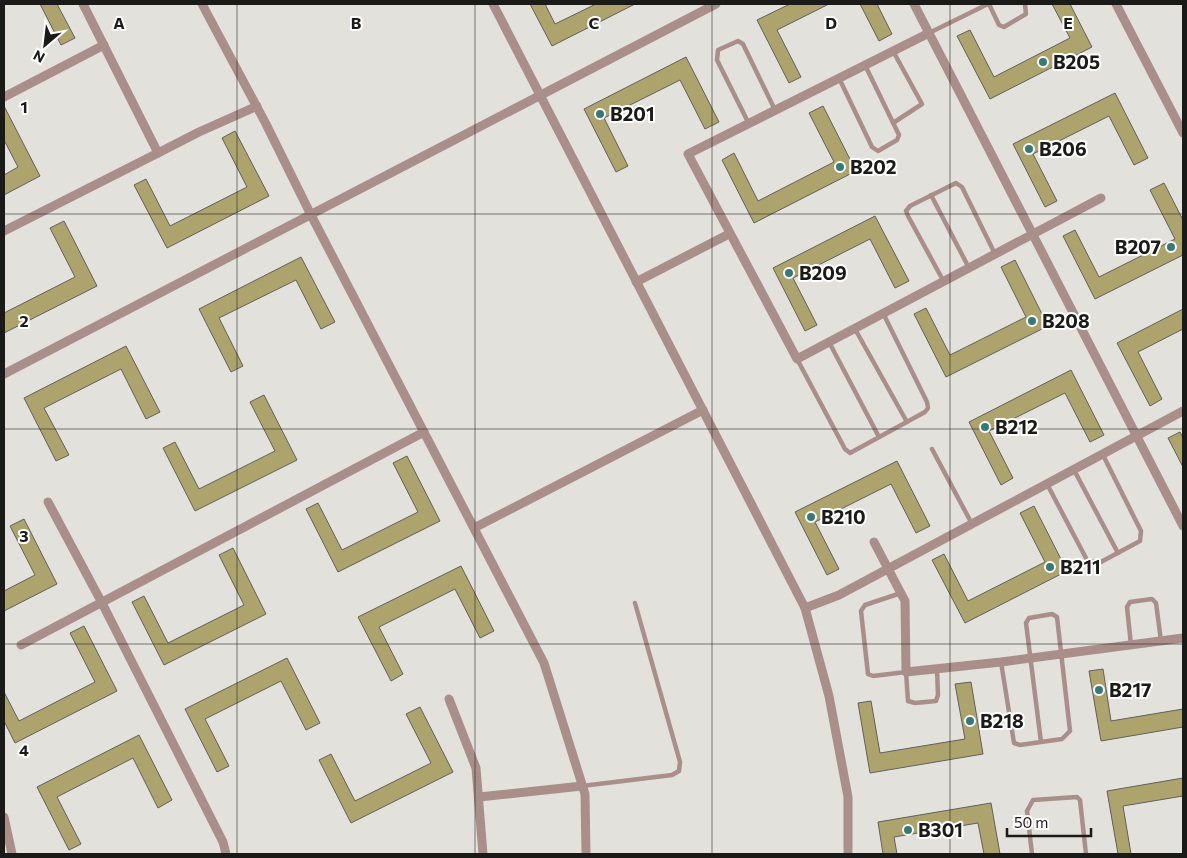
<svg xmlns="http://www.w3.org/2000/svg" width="1187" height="858" font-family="Commissioner,sans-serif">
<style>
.building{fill:#ada46d;stroke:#61605b}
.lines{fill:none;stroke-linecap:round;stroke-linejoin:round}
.service{stroke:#aa8e8a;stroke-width:4.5}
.minor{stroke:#aa8e8a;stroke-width:9}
.grid{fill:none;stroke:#1a1a18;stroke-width:1;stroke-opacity:0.55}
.poi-dot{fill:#347b75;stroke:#fff;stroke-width:2}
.labels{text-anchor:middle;stroke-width:4;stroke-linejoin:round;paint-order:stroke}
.poi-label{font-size:19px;font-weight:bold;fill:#1a1a18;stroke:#fff;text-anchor:start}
.grid-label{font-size:16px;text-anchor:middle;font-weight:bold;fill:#1a1a18;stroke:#fff;stroke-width:4;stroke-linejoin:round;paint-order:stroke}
</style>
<rect width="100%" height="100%" fill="#e2e1db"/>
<!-- building -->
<g class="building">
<path d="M 40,4 L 57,4 L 75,38 L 61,45 Z"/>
<path d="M 530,4 L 545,4 L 555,24 L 596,4 L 635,4 L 552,46 Z"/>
<path d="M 790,4 L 829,4 L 777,30 L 801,77 L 789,83 L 757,20 Z"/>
<path d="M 860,4 L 877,4 L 892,34 L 879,41 Z"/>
<path d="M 1052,4 L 1070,4 L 1092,47 L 990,99 L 957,36 L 970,30 L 994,77 L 1070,38 Z"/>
<path d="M 686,57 L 719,122 L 705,129 L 680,80 L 604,118 L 628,166 L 616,172 L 584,109 Z"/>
<path d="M 1115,93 L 1148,158 L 1134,165 L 1109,116 L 1033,154 L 1057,201 L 1045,207 L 1013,144 Z"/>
<path d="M 4,106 L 40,176 L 4,195 L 4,175 L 18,167 L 4,140 Z"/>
<path d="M 823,106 L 856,171 L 754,223 L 722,160 L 734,153 L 758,201 L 834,162 L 809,113 Z"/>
<path d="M 235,131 L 269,196 L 167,248 L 134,185 L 146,179 L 170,226 L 247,187 L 222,138 Z"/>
<path d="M 1164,183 L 1183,220 L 1183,255 L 1095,299 L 1063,236 L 1075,230 L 1099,277 L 1175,239 L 1150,190 Z"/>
<path d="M 875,216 L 909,281 L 895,288 L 870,239 L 793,278 L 817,325 L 805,331 L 773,268 Z"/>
<path d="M 64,221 L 97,286 L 4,333 L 4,313 L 75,277 L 50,228 Z"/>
<path d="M 301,257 L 335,322 L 321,329 L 296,280 L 219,318 L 243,366 L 231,372 L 199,309 Z"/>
<path d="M 1015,260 L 1048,326 L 946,377 L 914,314 L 926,308 L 950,355 L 1026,317 L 1001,267 Z"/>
<path d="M 1183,309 L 1183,329 L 1138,352 L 1162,399 L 1150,406 L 1117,343 Z"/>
<path d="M 126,346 L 160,412 L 146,419 L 121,369 L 44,408 L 69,455 L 56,461 L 24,398 Z"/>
<path d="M 1071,370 L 1104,435 L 1090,442 L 1065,393 L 989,431 L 1013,478 L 1001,485 L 969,422 Z"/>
<path d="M 264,395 L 297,460 L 195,511 L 163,448 L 175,442 L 199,489 L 275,451 L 250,402 Z"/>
<path d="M 1180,432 L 1183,438 L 1183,467 L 1168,438 Z"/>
<path d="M 407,456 L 440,521 L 338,572 L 306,509 L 318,503 L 342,550 L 418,512 L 393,463 Z"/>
<path d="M 897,461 L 930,526 L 916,533 L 891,484 L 815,522 L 839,569 L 827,575 L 795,512 Z"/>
<path d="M 1034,506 L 1067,571 L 965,623 L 932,560 L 944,554 L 968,601 L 1045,562 L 1020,513 Z"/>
<path d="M 24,519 L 57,584 L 4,611 L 4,591 L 35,575 L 10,526 Z"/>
<path d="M 233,548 L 266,614 L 164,665 L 132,602 L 144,596 L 168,643 L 244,605 L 219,555 Z"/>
<path d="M 461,566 L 494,631 L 480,638 L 455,589 L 379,627 L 403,674 L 391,681 L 358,617 Z"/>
<path d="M 84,626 L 117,691 L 15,743 L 4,721 L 4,692 L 19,721 L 95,682 L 70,633 Z"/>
<path d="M 287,658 L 320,723 L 306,730 L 281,681 L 205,719 L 229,766 L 217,772 L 185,709 Z"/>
<path d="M 1103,669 L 1111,721 L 1183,709 L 1183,727 L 1101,741 L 1089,671 Z"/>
<path d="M 971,682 L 983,754 L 870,773 L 858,703 L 871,701 L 880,753 L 965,739 L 955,684 Z"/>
<path d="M 420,707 L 453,772 L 351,823 L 319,760 L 331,754 L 355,801 L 431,763 L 406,714 Z"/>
<path d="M 139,735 L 172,800 L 158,808 L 133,758 L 57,797 L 81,844 L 69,850 L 37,787 Z"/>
<path d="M 1183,778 L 1183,796 L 1123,806 L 1131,854 L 1118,854 L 1107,791 Z"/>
<path d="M 991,803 L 1000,854 L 984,854 L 978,823 L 894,837 L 897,854 L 883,854 L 878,822 Z"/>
</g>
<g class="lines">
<!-- service -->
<g class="service">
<path d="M 989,4 L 999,25 L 1004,27 L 1026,14 L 1025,4"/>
<path d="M 929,33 L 988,4"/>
<path d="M 893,51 L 922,104 L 893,123"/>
<path d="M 839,78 L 872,147 L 878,151 L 897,140 L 899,135 L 865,65"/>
<path d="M 749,124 L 717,60 L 718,50 L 738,41 L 743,44 L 775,110"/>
<path d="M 931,195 L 969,268"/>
<path d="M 944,282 L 908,216 L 906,211 L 910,206 L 956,183 L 962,187 L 995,254"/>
<path d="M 855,329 L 907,422"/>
<path d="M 829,342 L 879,437"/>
<path d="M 797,359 L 845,449 L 850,453 L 925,412 L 928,408 L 927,402 L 883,313"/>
<path d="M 932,449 L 972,524"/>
<path d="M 1074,470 L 1118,553"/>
<path d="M 1047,484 L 1087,560 L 1099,563 L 1140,541 L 1141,531 L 1103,455"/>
<path d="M 901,593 L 865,605 L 861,611 L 868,674 L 873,676 L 906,672 L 908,701 L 915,703 L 936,701 L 938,695 L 937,669"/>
<path d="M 1131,645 L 1127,607 L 1130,602 L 1152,599 L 1156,603 L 1161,641"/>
<path d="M 1001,662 L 1014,743 L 1020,745 L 1062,739 L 1070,731 L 1057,617 L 1052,614 L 1029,618 L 1026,623 L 1041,742"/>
<path d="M 582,786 L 672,775 L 679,771 L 680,762 L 635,603"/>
<path d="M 1032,854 L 1027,811 L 1033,800 L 1077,797 L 1080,800 L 1086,854"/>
</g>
<!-- minor -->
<g class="minor">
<path d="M 202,4 L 266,124 L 311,215 L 544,663 L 585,794 L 586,854"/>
<path d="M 493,4 L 805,608 L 829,696 L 848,797 L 848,854"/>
<path d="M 914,4 L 1183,526"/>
<path d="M 1116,4 L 1183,133"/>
<path d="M 929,33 L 688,154 L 797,359 L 1101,198"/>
<path d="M 4,97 L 104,45"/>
<path d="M 158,153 L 199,132 L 257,106"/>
<path d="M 4,231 L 158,153 L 83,4"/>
<path d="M 636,282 L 729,234"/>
<path d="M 4,374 L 716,4"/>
<path d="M 48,502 L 102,603 L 223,842 L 226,854"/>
<path d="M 474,528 L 703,410"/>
<path d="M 874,542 L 905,601 L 906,672 L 1001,662 L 1183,638"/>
<path d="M 805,608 L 839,595 L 1183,411"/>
<path d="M 21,645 L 424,432"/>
<path d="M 449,699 L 476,768 L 483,854"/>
<path d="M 479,797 L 582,786"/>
<path d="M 4,817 L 12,854"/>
</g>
</g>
<!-- grid -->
<path class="grid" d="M 237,4 L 237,854M 475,4 L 475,854M 712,4 L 712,854M 950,4 L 950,854M 4,214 L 1183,214M 4,429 L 1183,429M 4,644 L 1183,644"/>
<!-- markers -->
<g class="poi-dot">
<circle cx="1043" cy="62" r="5"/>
<circle cx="600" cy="114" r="5"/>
<circle cx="1029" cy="149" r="5"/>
<circle cx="840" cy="167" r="5"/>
<circle cx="1171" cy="247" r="5"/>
<circle cx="789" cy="273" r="5"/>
<circle cx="1032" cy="321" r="5"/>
<circle cx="985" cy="427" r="5"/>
<circle cx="811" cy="517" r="5"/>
<circle cx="1050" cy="567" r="5"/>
<circle cx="1099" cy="690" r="5"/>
<circle cx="970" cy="721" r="5"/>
<circle cx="908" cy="830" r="5"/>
</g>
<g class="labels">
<!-- poi labels -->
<g class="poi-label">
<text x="1053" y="69">B205</text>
<text x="610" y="121">B201</text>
<text x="1039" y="156">B206</text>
<text x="850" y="174">B202</text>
<text x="1161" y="254" text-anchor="end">B207</text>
<text x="799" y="280">B209</text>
<text x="1042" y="328">B208</text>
<text x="995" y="434">B212</text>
<text x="821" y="524">B210</text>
<text x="1060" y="574">B211</text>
<text x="1109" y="697">B217</text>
<text x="980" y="728">B218</text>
<text x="918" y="837">B301</text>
</g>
</g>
<g class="grid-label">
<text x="119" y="29">A</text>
<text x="356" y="29">B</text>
<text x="594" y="29">C</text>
<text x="831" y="29">D</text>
<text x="1068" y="29">E</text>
<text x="24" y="113">1</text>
<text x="24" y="327">2</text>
<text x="24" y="542">3</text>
<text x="24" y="756">4</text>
</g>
<!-- border -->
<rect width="1187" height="858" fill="none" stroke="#1a1a18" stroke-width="10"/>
<!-- north arrow -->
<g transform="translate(45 45) rotate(208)" stroke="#ffffff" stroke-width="4" paint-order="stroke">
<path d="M0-4L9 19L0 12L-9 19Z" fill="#1a1a18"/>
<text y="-8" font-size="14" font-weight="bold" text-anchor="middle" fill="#1a1a18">N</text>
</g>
<!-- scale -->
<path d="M1007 828v8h84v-8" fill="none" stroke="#1a1a18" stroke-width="2.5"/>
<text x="1014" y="828" font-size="15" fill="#1a1a18" stroke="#ffffff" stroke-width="4" paint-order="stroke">50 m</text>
</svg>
